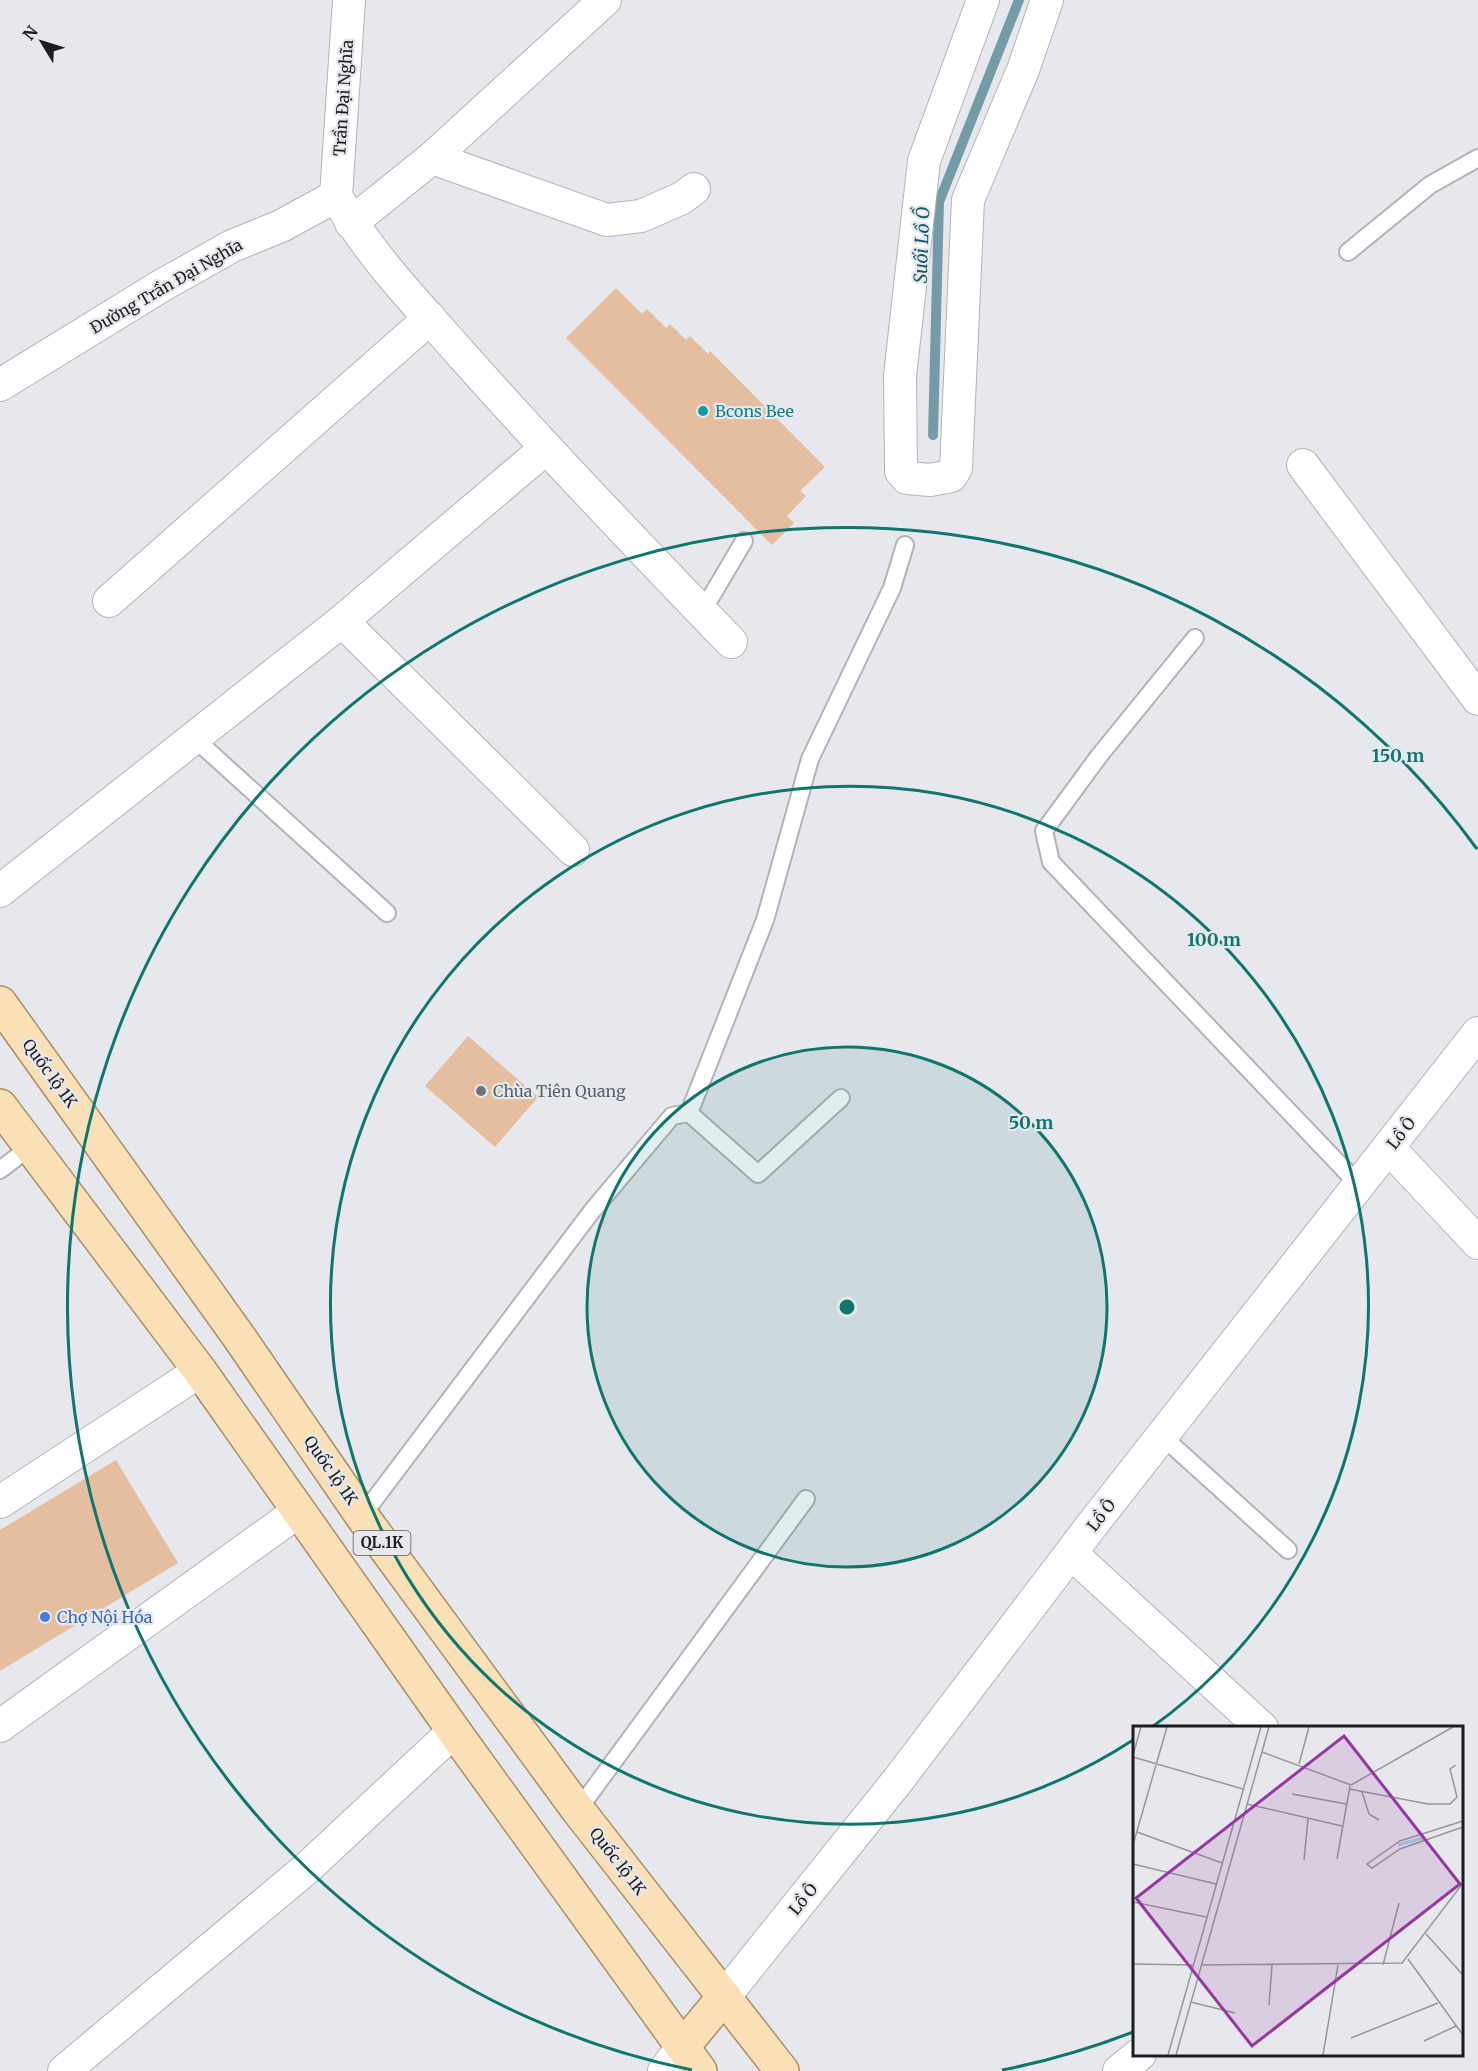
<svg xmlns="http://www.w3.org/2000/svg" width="1478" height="2071" font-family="Merriweather,serif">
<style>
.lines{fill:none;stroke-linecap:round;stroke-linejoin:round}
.stream{stroke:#759ca6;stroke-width:10}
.building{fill:#e4be9f}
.lane-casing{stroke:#b2b3b7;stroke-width:20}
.street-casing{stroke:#b2b3b7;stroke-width:34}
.primary-casing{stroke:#aa8e62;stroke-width:36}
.lane{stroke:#fff;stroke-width:16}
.street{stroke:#fff;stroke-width:32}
.primary{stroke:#fae0b7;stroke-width:33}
.ring{fill:none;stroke:#0f766e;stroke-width:3}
.culture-dot{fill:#0f9aa8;stroke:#e7e8ed;stroke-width:2}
.worship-dot{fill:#6b7280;stroke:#e7e8ed;stroke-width:2}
.shop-dot{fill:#3f7fe0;stroke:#e7e8ed;stroke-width:2}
.labels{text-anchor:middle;stroke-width:4.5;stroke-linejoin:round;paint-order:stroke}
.shield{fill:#e7e8ed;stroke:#595a5c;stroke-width:1.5}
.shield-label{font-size:15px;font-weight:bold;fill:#1c1d1e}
.street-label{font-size:16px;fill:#1c1d1e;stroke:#e7e8ed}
.culture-label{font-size:16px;fill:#0d838f;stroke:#e7e8ed;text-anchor:start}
.worship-label{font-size:16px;fill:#5b616d;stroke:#e7e8ed;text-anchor:start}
.shop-label{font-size:16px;fill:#366cbe;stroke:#e7e8ed;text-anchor:start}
.water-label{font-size:18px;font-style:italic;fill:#0e5b6b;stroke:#e7e8ed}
.inset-river{fill:none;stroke:#9bd3e1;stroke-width:3}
.inset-road{fill:none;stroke:#96979a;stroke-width:1.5}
.view{fill:#9638a1;fill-opacity:0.15;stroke:#9638a1;stroke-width:3}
.inset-edge{fill:none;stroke:#1c1d1e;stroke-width:3}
.centre{fill:#0f766e;stroke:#e7e8ed;stroke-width:3}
.ring-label{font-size:18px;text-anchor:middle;font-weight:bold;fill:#0f766e;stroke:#e7e8ed;stroke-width:4.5;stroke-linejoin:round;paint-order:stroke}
</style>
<rect width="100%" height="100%" fill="#e7e8ed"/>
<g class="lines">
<!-- stream -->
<path class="stream" d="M 933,435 L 939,202 L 1019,0"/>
</g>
<!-- building -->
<g class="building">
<path d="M 616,288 L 642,314 L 647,309 L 666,328 L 670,324 L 686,340 L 690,336 L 708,354 L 710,351 L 825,467 L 800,491 L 806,496 L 787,516 L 794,523 L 772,545 L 566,338 Z"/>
<path d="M 468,1036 L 538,1097 L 495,1147 L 425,1086 Z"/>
<path d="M 116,1460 L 178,1563 L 0,1671 L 0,1530 Z"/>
</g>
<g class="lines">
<!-- lane casing -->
<g class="lane-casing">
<g id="lane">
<path d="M 1348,252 L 1430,185 L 1478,158"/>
<path d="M 702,612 L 744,541"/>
<path d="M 1195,638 L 1099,756 L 1044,831 L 1051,862 L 1360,1186"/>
<path d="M 194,738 L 387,913"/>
<path d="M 689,1113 L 765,920 L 810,759 L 892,588 L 905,545"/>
<path d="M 0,1170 L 30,1147"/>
<path d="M 1162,1436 L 1288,1550"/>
<path d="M 362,1516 L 592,1211 L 672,1116 L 689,1113 L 758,1174 L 841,1098"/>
<path d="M 578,1810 L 806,1499"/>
</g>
</g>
<!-- street casing -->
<g class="street-casing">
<g id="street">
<path d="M 983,0 L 924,161 L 900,376 L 901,471 L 907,478 L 930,480 L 951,476 L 956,468 L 968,200 L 1023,70 L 1047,0"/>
<path d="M 432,158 L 607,220 L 641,216 L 682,198 L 694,189"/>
<path d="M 336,196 C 369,255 419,306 463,356 C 550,454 640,548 731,642"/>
<path d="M 336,196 L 349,0"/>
<path d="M 351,223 L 432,158 L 605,0"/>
<path d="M 0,385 L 161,286 L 232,246 L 281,226 L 336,196"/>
<path d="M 1303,465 L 1478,699"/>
<path d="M 109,601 L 430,318"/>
<path d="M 342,621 L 573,850"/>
<path d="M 0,891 L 342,621 L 545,449"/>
<path d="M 1389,1148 L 1478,1243"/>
<path d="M 0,1502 L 200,1371"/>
<path d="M 1072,1554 L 1262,1728"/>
<path d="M 0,1726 L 299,1511"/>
<path d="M 724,1997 L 899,1779 L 1092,1525 L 1478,1033"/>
<path d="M 64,2071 L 306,1869 L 454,1731"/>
<path d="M 664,2071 L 684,2045"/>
<path d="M 1119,2071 L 1140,2054"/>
</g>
</g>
<!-- primary casing -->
<g class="primary-casing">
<g id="primary">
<path d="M 0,1003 L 239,1337 L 362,1516 L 578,1810 L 782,2071"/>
<path d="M 0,1106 L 200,1371 L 454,1731 L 700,2071"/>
<path d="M 684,2045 L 724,1997"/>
</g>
</g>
<!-- lane -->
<use href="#lane" class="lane"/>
<!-- street -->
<use href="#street" class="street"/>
<!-- primary -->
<use href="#primary" class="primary"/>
</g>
<!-- distance rings -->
<circle cx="847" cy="1307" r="260" fill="#0f766e" fill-opacity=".12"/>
<g class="ring">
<circle cx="847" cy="1307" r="260"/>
<path d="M1133 1740A519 519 0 1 1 1152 1727"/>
<path d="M1133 2032A779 779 0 0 1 1002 2070M692 2070A779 779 0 1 1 1477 849"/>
</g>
<!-- markers -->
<circle class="culture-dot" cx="703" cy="411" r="6"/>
<circle class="worship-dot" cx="481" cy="1091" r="6"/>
<circle class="shop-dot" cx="45" cy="1617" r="6"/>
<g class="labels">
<!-- shield labels -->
<rect class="shield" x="353.5" y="1531" width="57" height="24" rx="4.5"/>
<g class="shield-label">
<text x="382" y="1548">QL.1K</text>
</g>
<!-- street labels -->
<g class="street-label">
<text transform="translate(343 98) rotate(-86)" y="6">Trần Đại Nghĩa</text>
<text transform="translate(166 286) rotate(-30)" y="6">Đường Trần Đại Nghĩa</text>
<text transform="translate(50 1073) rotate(54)" y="6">Quốc lộ 1K</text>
<text transform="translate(1401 1133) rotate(-52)" y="6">Lồ Ô</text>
<text transform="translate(331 1470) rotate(55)" y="6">Quốc lộ 1K</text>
<text transform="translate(1101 1515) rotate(-52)" y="6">Lồ Ô</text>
<text transform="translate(618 1861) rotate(52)" y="6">Quốc lộ 1K</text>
<text transform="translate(803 1899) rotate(-51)" y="6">Lồ Ô</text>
</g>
<!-- culture labels -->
<g class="culture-label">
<text x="715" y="417">Bcons Bee</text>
</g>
<!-- worship labels -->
<g class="worship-label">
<text x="493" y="1097">Chùa Tiên Quang</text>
</g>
<!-- shop labels -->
<g class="shop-label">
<text x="57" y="1623">Chợ Nội Hóa</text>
</g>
<!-- water labels -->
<g class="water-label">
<text transform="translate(922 245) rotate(-88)" y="6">Suối Lồ Ồ</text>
</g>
</g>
<!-- overview -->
<g transform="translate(1133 1726)">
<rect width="330" height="330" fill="#e7e8ed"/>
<path class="inset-river" d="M 265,119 L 290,112"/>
<path class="inset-road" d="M 129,26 L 218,59M 0,29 L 8,1M 0,31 L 110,63M 166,38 L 176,1M 218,59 L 320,1M 216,63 L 295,78 L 317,78 L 324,71 L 317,43 L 323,39M 229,66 L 236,88 L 246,94M 159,68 L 213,78M 114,78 L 209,100M 330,95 L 267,115 L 234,138 L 239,142 L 267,123 L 330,101M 4,106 L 89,137M 0,119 L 34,1M 204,133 L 217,60M 171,134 L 175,93M 0,138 L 83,158M 0,176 L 73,191M 293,208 L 330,249M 275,233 L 330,309M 0,238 L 60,239M 68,239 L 269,237 L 330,157M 250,239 L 266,177M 58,276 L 102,287M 136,279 L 139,239M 218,312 L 305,277M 291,315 L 323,300M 35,329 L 128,1M 43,329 L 136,1M 190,329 L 205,239"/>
<path class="view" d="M 211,10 L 327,158 L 119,320 L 3,172 Z"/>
<rect width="330" height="330" class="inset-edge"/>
</g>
<circle cx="847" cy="1307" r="9" class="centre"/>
<g class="ring-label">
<text x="1398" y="762">150 m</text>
<text x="1214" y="946">100 m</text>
<text x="1031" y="1129">50 m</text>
</g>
<!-- north arrow -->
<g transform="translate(42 42) rotate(308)" stroke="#e7e8ed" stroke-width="4.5" paint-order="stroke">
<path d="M0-4.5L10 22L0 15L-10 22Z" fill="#1c1d1e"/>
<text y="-9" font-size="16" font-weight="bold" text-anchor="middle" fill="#1c1d1e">N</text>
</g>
</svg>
